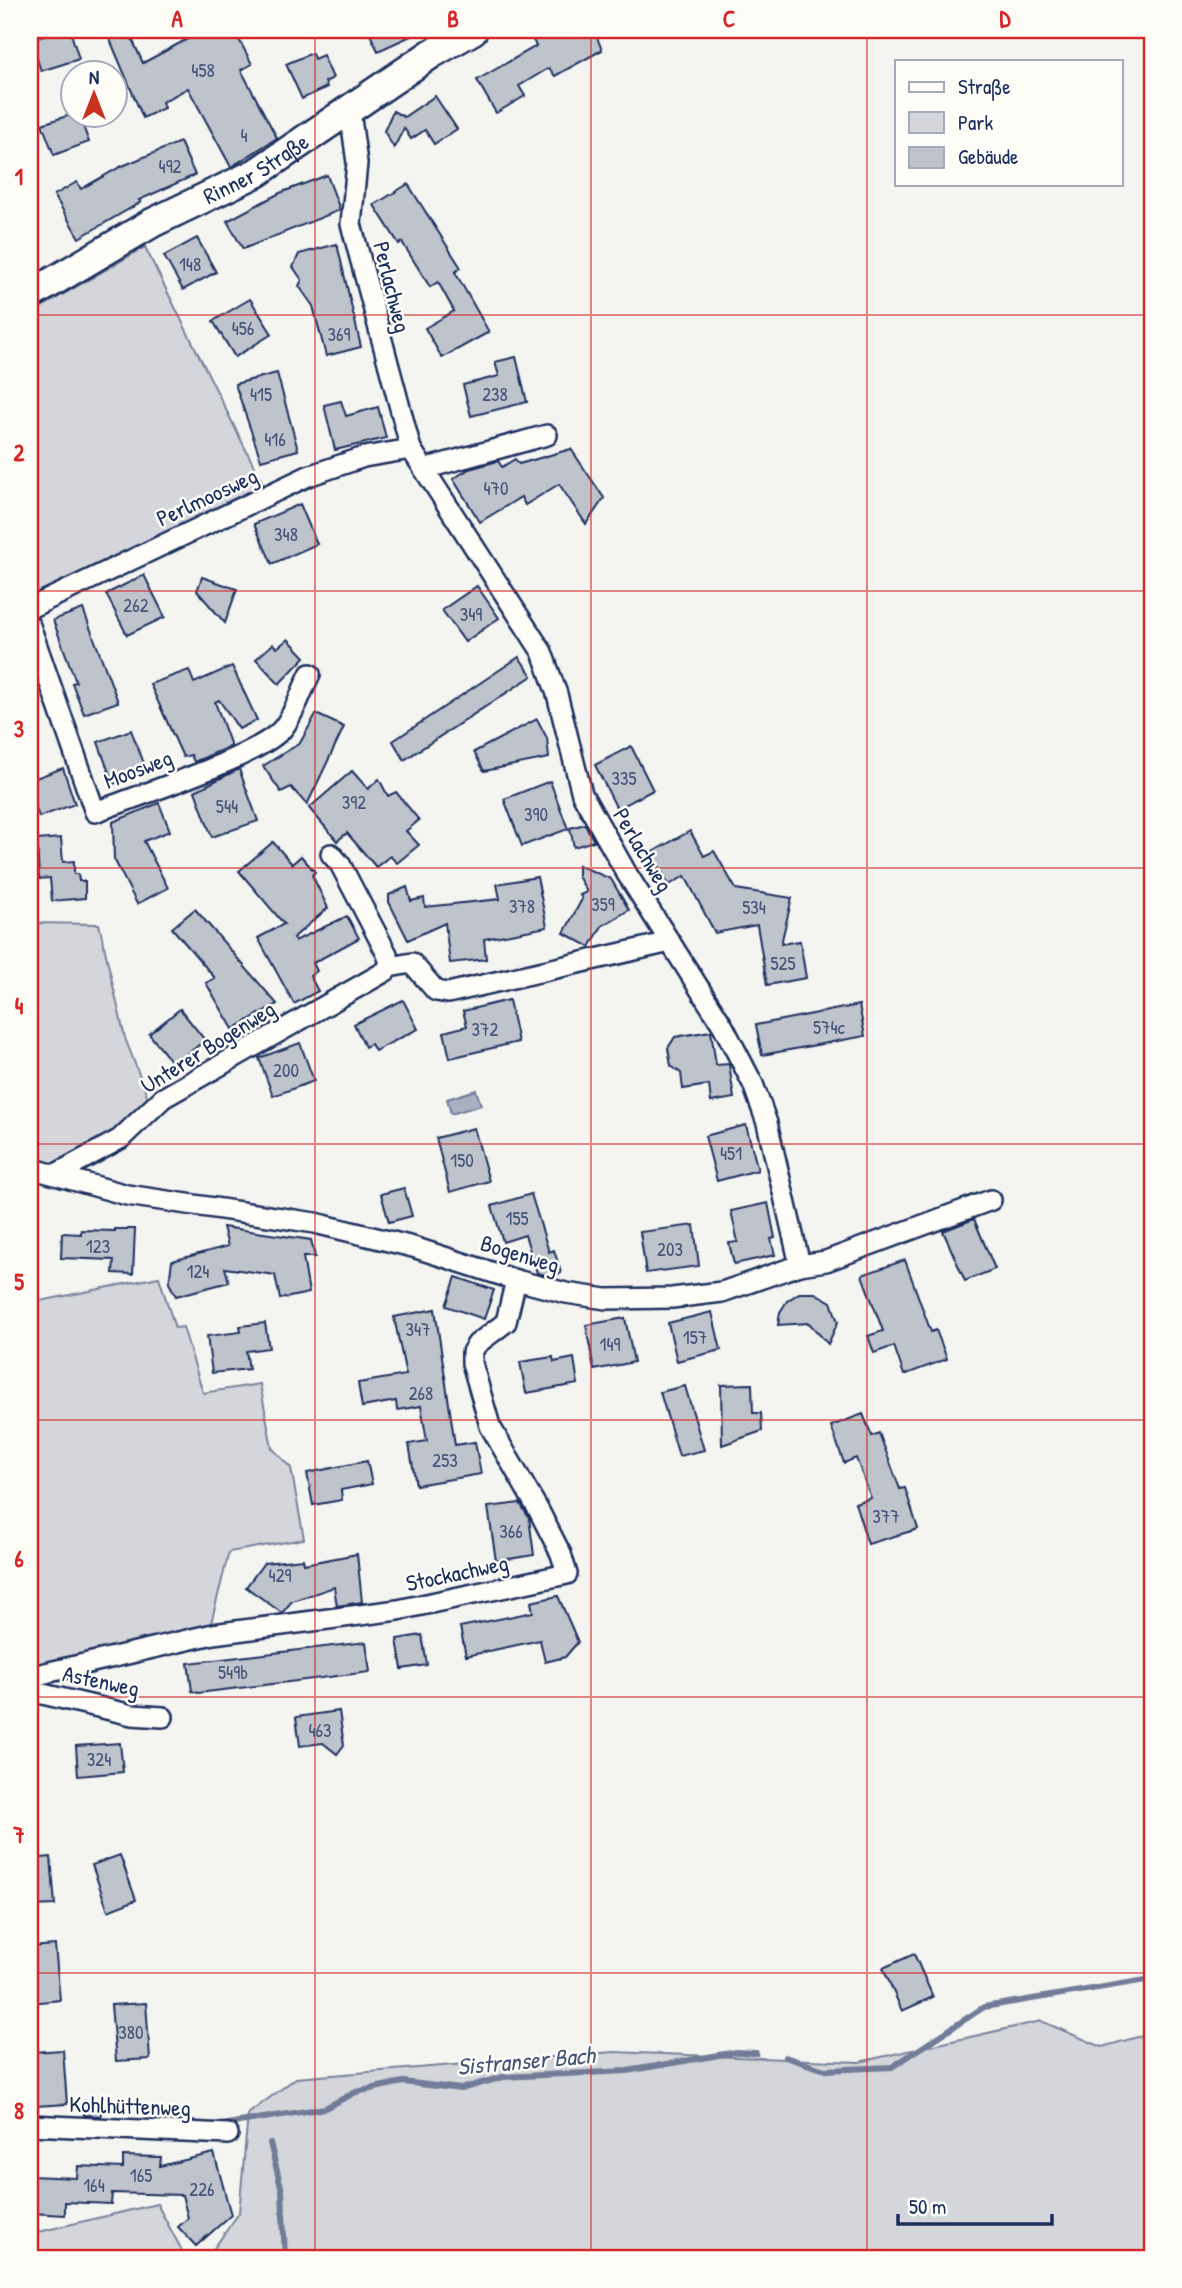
<svg xmlns="http://www.w3.org/2000/svg" width="1182" height="2288" font-family="'Patrick Hand',sans-serif">
<style>
.green{fill:#d4d6db;stroke:#78829c;stroke-width:2}
.water{fill:#aab0bf;stroke:#717c98;stroke-width:2}
.lines{fill:none;stroke-linecap:round;stroke-linejoin:round}
.stream{stroke:#717c98;stroke-width:6}
.building{fill:#bfc3cc;stroke:#1b2f5e;stroke-width:2}
.street-casing{stroke:#1b2f5e;stroke-width:24}
.secondary-casing{stroke:#1b2f5e;stroke-width:33}
.street{stroke:#fdfcf7;stroke-width:19}
.secondary{stroke:#fdfcf7;stroke-width:28}
.grid{fill:none;stroke:#d62828;stroke-width:2;stroke-opacity:0.55}
.labels{text-anchor:middle;stroke-width:5;stroke-linejoin:round;paint-order:stroke}
.number-label{font-size:19px;fill:#44547a}
.street-label{font-size:23px;fill:#1b2f5e;stroke:#fdfcf7}
.water-label{font-size:24px;font-style:italic;fill:#46567b;stroke:#fdfcf7}
.neatline{fill:none;stroke:#d62828;stroke-width:2.5}
.grid-label{font-size:23px;text-anchor:middle;font-weight:bold;fill:#d62828}
</style>
<rect width="100%" height="100%" fill="#f4f4f1"/>
<filter id="ink" filterUnits="userSpaceOnUse"><feTurbulence type="fractalNoise" baseFrequency=".0143" numOctaves="2"/><feDisplacementMap in="SourceGraphic" scale="14" xChannelSelector="R" yChannelSelector="G"/><feConvolveMatrix kernelMatrix="1 2 1 2 8 2 1 2 1" color-interpolation-filters="sRGB"/></filter>
<g filter="url(#ink)">
<!-- green -->
<g class="green">
<path d="M 145,247 L 265,488 L 30,599 L 30,314 Z"/>
<path d="M 30,923 L 99,924 L 125,1038 L 149,1100 L 120,1133 L 51,1164 L 30,1160 Z"/>
<path d="M 159,1277 L 175,1328 L 183,1327 L 203,1393 L 260,1384 L 272,1448 L 291,1468 L 304,1539 L 229,1552 L 210,1627 L 30,1673 L 30,1303 Z"/>
<path d="M 1041,2021 L 1102,2047 L 1152,2033 L 1152,2258 L 207,2258 L 239,2213 L 248,2114 L 296,2078 L 614,2052 L 859,2062 Z"/>
<path d="M 157,2204 L 186,2258 L 30,2258 L 30,2234 Z"/>
</g>
<!-- water -->
<path class="water" d="M 476,1090 L 481,1105 L 451,1114 L 447,1099 Z"/>
<g class="lines">
<!-- stream -->
<g class="stream">
<path d="M 785,2057 L 825,2070 L 892,2067 L 984,2007 L 1152,1979"/>
<path d="M 227,2124 L 325,2108 L 356,2092 L 403,2082 L 461,2089 L 503,2077 L 627,2071 L 736,2052 L 756,2053"/>
<path d="M 270,2143 L 282,2191 L 285,2258"/>
</g>
</g>
<!-- building -->
<g class="building">
<path d="M 63,30 L 70,30 L 79,59 L 41,71 L 31,40 Z"/>
<path d="M 106,30 L 128,30 L 143,63 L 204,30 L 234,30 L 252,64 L 241,70 L 277,138 L 231,167 L 188,88 L 162,102 L 164,108 L 143,118 Z"/>
<path d="M 368,30 L 424,30 L 378,51 Z"/>
<path d="M 547,30 L 594,30 L 602,50 L 555,76 L 549,68 L 519,86 L 525,96 L 496,113 L 477,80 L 536,46 L 532,38 Z"/>
<path d="M 312,53 L 314,59 L 323,55 L 333,78 L 325,82 L 327,87 L 302,99 L 286,64 Z"/>
<path d="M 435,96 L 457,129 L 434,144 L 425,130 L 411,139 L 404,128 L 394,148 L 384,131 L 393,111 L 404,117 Z"/>
<path d="M 67,116 L 79,116 L 89,142 L 54,155 L 42,124 Z"/>
<path d="M 180,142 L 195,175 L 139,200 L 141,202 L 79,238 L 54,195 L 77,182 L 81,189 L 120,167 Z"/>
<path d="M 327,175 L 340,210 L 243,249 L 227,221 L 280,193 Z"/>
<path d="M 408,184 L 461,268 L 455,272 L 489,332 L 442,358 L 425,328 L 454,311 L 438,282 L 430,287 L 402,242 L 399,244 L 374,205 Z"/>
<path d="M 197,238 L 216,272 L 183,290 L 164,256 Z"/>
<path d="M 337,244 L 361,347 L 326,356 L 313,306 L 299,286 L 302,280 L 293,267 L 299,254 Z"/>
<path d="M 250,299 L 272,334 L 235,357 L 213,321 Z"/>
<path d="M 516,357 L 527,402 L 471,416 L 463,385 L 499,376 L 495,362 Z"/>
<path d="M 277,373 L 298,450 L 261,460 L 235,384 Z"/>
<path d="M 341,401 L 346,416 L 378,407 L 386,438 L 335,450 L 324,405 Z"/>
<path d="M 571,449 L 604,498 L 586,524 L 559,484 L 525,505 L 521,497 L 480,522 L 453,479 L 469,469 L 498,461 L 502,467 L 515,459 L 519,464 Z"/>
<path d="M 300,504 L 317,544 L 272,564 L 254,524 Z"/>
<path d="M 144,575 L 165,617 L 127,635 L 106,594 Z"/>
<path d="M 202,577 L 237,589 L 225,623 L 197,591 Z"/>
<path d="M 477,586 L 499,618 L 465,642 L 442,610 Z"/>
<path d="M 83,609 L 118,702 L 84,714 L 72,683 L 76,682 L 53,620 Z"/>
<path d="M 288,639 L 305,657 L 279,684 L 256,659 L 273,644 L 277,648 Z"/>
<path d="M 519,657 L 532,676 L 404,760 L 393,741 Z"/>
<path d="M 232,666 L 257,720 L 239,729 L 219,700 L 215,702 L 231,746 L 194,762 L 191,755 L 183,757 L 150,684 L 189,670 L 194,683 Z"/>
<path d="M 316,714 L 344,727 L 307,805 L 291,787 L 281,792 L 263,766 L 300,743 Z"/>
<path d="M 537,719 L 547,738 L 549,758 L 484,771 L 474,752 Z"/>
<path d="M 131,730 L 147,771 L 113,784 L 98,742 Z"/>
<path d="M 631,746 L 653,790 L 617,809 L 595,765 Z"/>
<path d="M 63,768 L 75,804 L 39,817 L 30,791 L 30,780 Z"/>
<path d="M 239,769 L 258,821 L 212,837 L 195,791 Z"/>
<path d="M 352,771 L 368,789 L 379,779 L 388,796 L 396,792 L 419,820 L 406,831 L 419,845 L 397,863 L 390,856 L 376,867 L 347,833 L 337,841 L 309,808 Z"/>
<path d="M 550,781 L 568,829 L 522,846 L 504,799 Z"/>
<path d="M 159,803 L 170,831 L 144,841 L 168,888 L 137,904 L 114,859 L 113,822 Z"/>
<path d="M 585,824 L 594,841 L 574,847 L 570,828 Z"/>
<path d="M 690,831 L 704,856 L 714,851 L 736,889 L 792,898 L 781,944 L 800,941 L 806,978 L 767,985 L 757,925 L 715,933 L 685,876 L 669,885 L 651,853 Z"/>
<path d="M 61,838 L 63,862 L 74,861 L 74,874 L 78,874 L 79,881 L 85,881 L 85,898 L 52,901 L 50,878 L 39,879 L 37,840 Z"/>
<path d="M 273,842 L 292,864 L 301,856 L 315,872 L 312,875 L 328,908 L 293,938 L 295,941 L 347,916 L 359,938 L 313,963 L 317,971 L 310,976 L 318,991 L 294,1004 L 258,938 L 284,924 L 239,871 Z"/>
<path d="M 578,865 L 611,879 L 629,910 L 602,926 L 590,947 L 564,933 L 582,899 L 580,895 L 587,892 L 578,876 Z"/>
<path d="M 537,877 L 547,927 L 484,939 L 486,959 L 450,963 L 445,923 L 408,940 L 389,902 L 389,895 L 407,887 L 411,901 L 424,898 L 425,907 L 500,899 L 497,884 Z"/>
<path d="M 195,909 L 277,1004 L 233,1029 L 206,983 L 215,978 L 172,928 Z"/>
<path d="M 403,1000 L 418,1029 L 375,1051 L 371,1044 L 365,1047 L 354,1024 Z"/>
<path d="M 509,1000 L 518,1042 L 450,1058 L 444,1032 L 467,1026 L 463,1011 Z"/>
<path d="M 859,1005 L 865,1036 L 762,1055 L 756,1025 Z"/>
<path d="M 180,1009 L 205,1040 L 174,1065 L 149,1034 Z"/>
<path d="M 711,1031 L 716,1065 L 729,1064 L 734,1098 L 711,1102 L 709,1085 L 683,1089 L 681,1073 L 671,1066 L 668,1048 L 675,1037 Z"/>
<path d="M 300,1043 L 314,1081 L 273,1096 L 259,1058 Z"/>
<path d="M 746,1125 L 758,1170 L 717,1181 L 705,1136 Z"/>
<path d="M 474,1128 L 489,1181 L 450,1192 L 436,1138 Z"/>
<path d="M 404,1188 L 412,1216 L 389,1222 L 381,1194 Z"/>
<path d="M 531,1194 L 549,1252 L 554,1250 L 561,1273 L 550,1276 L 537,1273 L 525,1235 L 503,1242 L 492,1206 Z"/>
<path d="M 768,1203 L 775,1238 L 771,1239 L 775,1255 L 734,1264 L 729,1243 L 738,1242 L 731,1211 Z"/>
<path d="M 974,1219 L 995,1269 L 965,1281 L 943,1231 Z"/>
<path d="M 694,1225 L 699,1266 L 646,1273 L 640,1232 Z"/>
<path d="M 223,1227 L 311,1240 L 315,1257 L 303,1257 L 309,1293 L 280,1299 L 275,1275 L 225,1268 L 229,1282 L 176,1296 L 169,1283 L 172,1261 L 228,1246 Z"/>
<path d="M 115,1229 L 135,1229 L 133,1274 L 113,1273 L 114,1260 L 61,1258 L 62,1233 L 81,1234 L 81,1230 L 115,1231 Z"/>
<path d="M 905,1260 L 931,1332 L 936,1330 L 947,1359 L 904,1375 L 894,1346 L 874,1353 L 868,1336 L 883,1331 L 862,1275 Z"/>
<path d="M 456,1277 L 494,1290 L 484,1319 L 446,1306 Z"/>
<path d="M 799,1293 L 815,1293 L 831,1302 L 838,1322 L 828,1344 L 809,1323 L 778,1325 L 780,1312 L 787,1301 Z"/>
<path d="M 435,1309 L 455,1445 L 475,1442 L 481,1474 L 416,1485 L 409,1444 L 427,1441 L 421,1406 L 397,1410 L 396,1401 L 362,1407 L 358,1383 L 406,1375 L 394,1317 Z"/>
<path d="M 712,1312 L 721,1350 L 677,1361 L 668,1323 Z"/>
<path d="M 625,1318 L 634,1362 L 594,1370 L 586,1325 Z"/>
<path d="M 265,1323 L 269,1348 L 246,1351 L 249,1369 L 212,1373 L 207,1336 L 241,1332 L 240,1326 Z"/>
<path d="M 553,1357 L 554,1362 L 574,1358 L 578,1384 L 526,1393 L 520,1362 Z"/>
<path d="M 752,1384 L 753,1413 L 761,1413 L 762,1431 L 722,1445 L 721,1385 Z"/>
<path d="M 685,1386 L 704,1450 L 679,1456 L 660,1392 Z"/>
<path d="M 863,1414 L 872,1436 L 879,1433 L 900,1489 L 905,1488 L 918,1529 L 868,1544 L 855,1503 L 871,1498 L 856,1458 L 844,1463 L 831,1426 Z"/>
<path d="M 367,1461 L 372,1484 L 341,1490 L 342,1500 L 313,1505 L 307,1473 Z"/>
<path d="M 520,1503 L 529,1518 L 534,1555 L 496,1561 L 488,1507 Z"/>
<path d="M 357,1554 L 362,1602 L 337,1606 L 334,1587 L 292,1601 L 282,1613 L 246,1587 L 264,1563 L 303,1559 L 304,1564 Z"/>
<path d="M 558,1596 L 578,1642 L 565,1657 L 545,1662 L 540,1640 L 466,1656 L 460,1627 L 533,1612 L 531,1602 Z"/>
<path d="M 422,1635 L 427,1665 L 402,1669 L 397,1639 Z"/>
<path d="M 366,1642 L 370,1672 L 198,1693 L 192,1691 L 188,1663 Z"/>
<path d="M 339,1711 L 344,1745 L 337,1754 L 323,1743 L 300,1746 L 296,1717 Z"/>
<path d="M 120,1743 L 123,1772 L 78,1776 L 76,1746 Z"/>
<path d="M 120,1855 L 136,1900 L 108,1911 L 92,1865 Z"/>
<path d="M 51,1857 L 55,1905 L 30,1906 L 30,1859 Z"/>
<path d="M 55,1945 L 60,2000 L 30,2003 L 30,1947 Z"/>
<path d="M 914,1954 L 933,1997 L 902,2011 L 883,1968 Z"/>
<path d="M 146,2003 L 150,2059 L 116,2061 L 111,2005 Z"/>
<path d="M 63,2050 L 67,2104 L 36,2106 L 32,2052 Z"/>
<path d="M 101,2100 L 101,2116 L 84,2115 L 84,2101 Z"/>
<path d="M 214,2153 L 231,2215 L 196,2246 L 178,2227 L 188,2218 L 182,2195 L 112,2193 L 111,2204 L 65,2202 L 65,2215 L 30,2213 L 30,2176 L 77,2178 L 78,2166 L 123,2168 L 123,2156 L 161,2157 L 160,2166 Z"/>
</g>
<g class="lines">
<!-- street casing -->
<g class="street-casing">
<g id="street">
<path d="M 350,111 L 357,163 L 351,224 L 411,449 L 542,652 L 557,694 L 582,794 L 627,874 L 723,1026 L 753,1084 L 767,1123 L 800,1265"/>
<path d="M 424,469 L 547,435"/>
<path d="M 30,608 L 308,476 L 364,457 L 411,449"/>
<path d="M 30,626 L 95,812 C 134,797 261,756 283,728 C 295,713 301,692 310,674"/>
<path d="M 389,967 L 412,963 L 436,991 L 448,993 L 670,942"/>
<path d="M 30,1168 L 127,1195 L 315,1223 L 413,1247 L 516,1280 L 566,1293 L 606,1299 L 672,1298 L 722,1292 L 800,1265 L 826,1261 L 991,1200"/>
<path d="M 56,1174 L 120,1139 L 163,1098 L 386,971 L 390,963 L 387,954 L 340,864 L 331,854"/>
<path d="M 30,1680 L 41,1674 L 213,1634 L 398,1610 L 567,1574 L 561,1554 L 539,1511 L 490,1426 L 472,1363 L 472,1352 L 477,1344 L 506,1322 L 516,1280"/>
<path d="M 30,1691 L 132,1715 L 163,1717"/>
<path d="M 30,2125 L 228,2134"/>
</g>
</g>
<!-- secondary casing -->
<g class="secondary-casing">
<g id="secondary">
<path id="s1" d="M 30,295 L 152,223 L 256,173 L 431,54 L 473,30"/>
</g>
</g>
<!-- street -->
<use href="#street" class="street"/>
<!-- secondary -->
<use href="#secondary" class="secondary"/>
</g>
</g>
<!-- grid -->
<path class="grid" d="M 315,30 L 315,2258M 591,30 L 591,2258M 867,30 L 867,2258M 30,315 L 1152,315M 30,591 L 1152,591M 30,868 L 1152,868M 30,1144 L 1152,1144M 30,1420 L 1152,1420M 30,1697 L 1152,1697M 30,1973 L 1152,1973"/>
<g class="labels">
<!-- number labels -->
<g class="number-label">
<text x="203" y="77">458</text>
<text x="244" y="142">4</text>
<text x="170" y="173">492</text>
<text x="190" y="271">148</text>
<text x="243" y="335">456</text>
<text x="339" y="341">369</text>
<text x="261" y="401">415</text>
<text x="495" y="401">238</text>
<text x="275" y="446">416</text>
<text x="496" y="495">470</text>
<text x="286" y="541">348</text>
<text x="136" y="612">262</text>
<text x="471" y="621">349</text>
<text x="624" y="785">335</text>
<text x="354" y="809">392</text>
<text x="227" y="813">544</text>
<text x="536" y="821">390</text>
<text x="603" y="911">359</text>
<text x="522" y="913">378</text>
<text x="754" y="914">534</text>
<text x="783" y="970">525</text>
<text x="829" y="1034">574c</text>
<text x="485" y="1036">372</text>
<text x="286" y="1077">200</text>
<text x="731" y="1160">451</text>
<text x="462" y="1167">150</text>
<text x="517" y="1225">155</text>
<text x="98" y="1253">123</text>
<text x="670" y="1256">203</text>
<text x="198" y="1278">124</text>
<text x="418" y="1336">347</text>
<text x="695" y="1344">157</text>
<text x="610" y="1351">149</text>
<text x="421" y="1400">268</text>
<text x="445" y="1467">253</text>
<text x="886" y="1523">377</text>
<text x="511" y="1538">366</text>
<text x="280" y="1582">429</text>
<text x="233" y="1679">549b</text>
<text x="320" y="1737">463</text>
<text x="99" y="1766">324</text>
<text x="131" y="2039">380</text>
<text x="141" y="2182">165</text>
<text x="94" y="2192">164</text>
<text x="202" y="2196">226</text>
</g>
<!-- street labels -->
<g class="street-label">
<text dy="8" stroke="none"><textPath href="#s1" startOffset="259">Rinner Straße</textPath></text>
<text transform="translate(392 287) rotate(76)" y="8">Perlachweg</text>
<text transform="translate(207 497) rotate(-25)" y="8">Perlmoosweg</text>
<text transform="translate(138 769) rotate(-21)" y="8">Moosweg</text>
<text transform="translate(643 850) rotate(59)" y="8">Perlachweg</text>
<text transform="translate(208 1047) rotate(-32)" y="8">Unterer Bogenweg</text>
<text transform="translate(520 1254) rotate(17)" y="8">Bogenweg</text>
<text transform="translate(457 1573) rotate(-12)" y="8">Stockachweg</text>
<text transform="translate(101 1681) rotate(12)" y="8">Astenweg</text>
<text transform="translate(130 2106) rotate(2)" y="8">Kohlhüttenweg</text>
</g>
<!-- water labels -->
<g class="water-label">
<text transform="translate(526 2061) rotate(-5)" y="8">Sistranser Bach</text>
</g>
</g>
<!-- margin -->
<rect width="1182" height="2288" fill="none" stroke="#fdfcf7" stroke-width="77"/>
<!-- legend -->
<rect x="895" y="60" width="228" height="126" fill="#fdfcf7" stroke="#a3aaba" stroke-width="2"/>
<rect x="909" y="82" width="35" height="10" fill="#fdfcf7" stroke="#a3aaba" stroke-width="2"/>
<text x="958" y="94" font-size="21" fill="#1b2f5e">Straße</text>
<rect x="909" y="112" width="35" height="21" fill="#d4d6db" stroke="#a3aaba" stroke-width="2"/>
<text x="958" y="130" font-size="21" fill="#1b2f5e">Park</text>
<rect x="909" y="147" width="35" height="21" fill="#bfc3cc" stroke="#a3aaba" stroke-width="2"/>
<text x="958" y="164" font-size="21" fill="#1b2f5e">Gebäude</text>
<!-- north arrow -->
<g transform="translate(94 94)"><circle r="33" fill="#fdfcf7" stroke="#a3aaba" stroke-width="2"/>
<path d="M0-5L12 26L0 18L-12 26Z" fill="#c8321e"/>
<text y="-10" font-size="19" font-weight="bold" text-anchor="middle" fill="#1b2f5e">N</text>
</g>
<!-- scale -->
<path d="M898 2214v10h154v-10" fill="none" stroke="#1b2f5e" stroke-width="3.5"/>
<text x="909" y="2214" font-size="21" fill="#1b2f5e" stroke="#fdfcf7" stroke-width="5" paint-order="stroke">50 m</text>
<rect x="38" y="38" width="1106" height="2212" class="neatline"/>
<g class="grid-label">
<text x="177" y="27">A</text>
<text x="453" y="27">B</text>
<text x="729" y="27">C</text>
<text x="1005" y="27">D</text>
<text x="19" y="185">1</text>
<text x="19" y="461">2</text>
<text x="19" y="737">3</text>
<text x="19" y="1014">4</text>
<text x="19" y="1290">5</text>
<text x="19" y="1567">6</text>
<text x="19" y="1843">7</text>
<text x="19" y="2119">8</text>
</g>
</svg>
